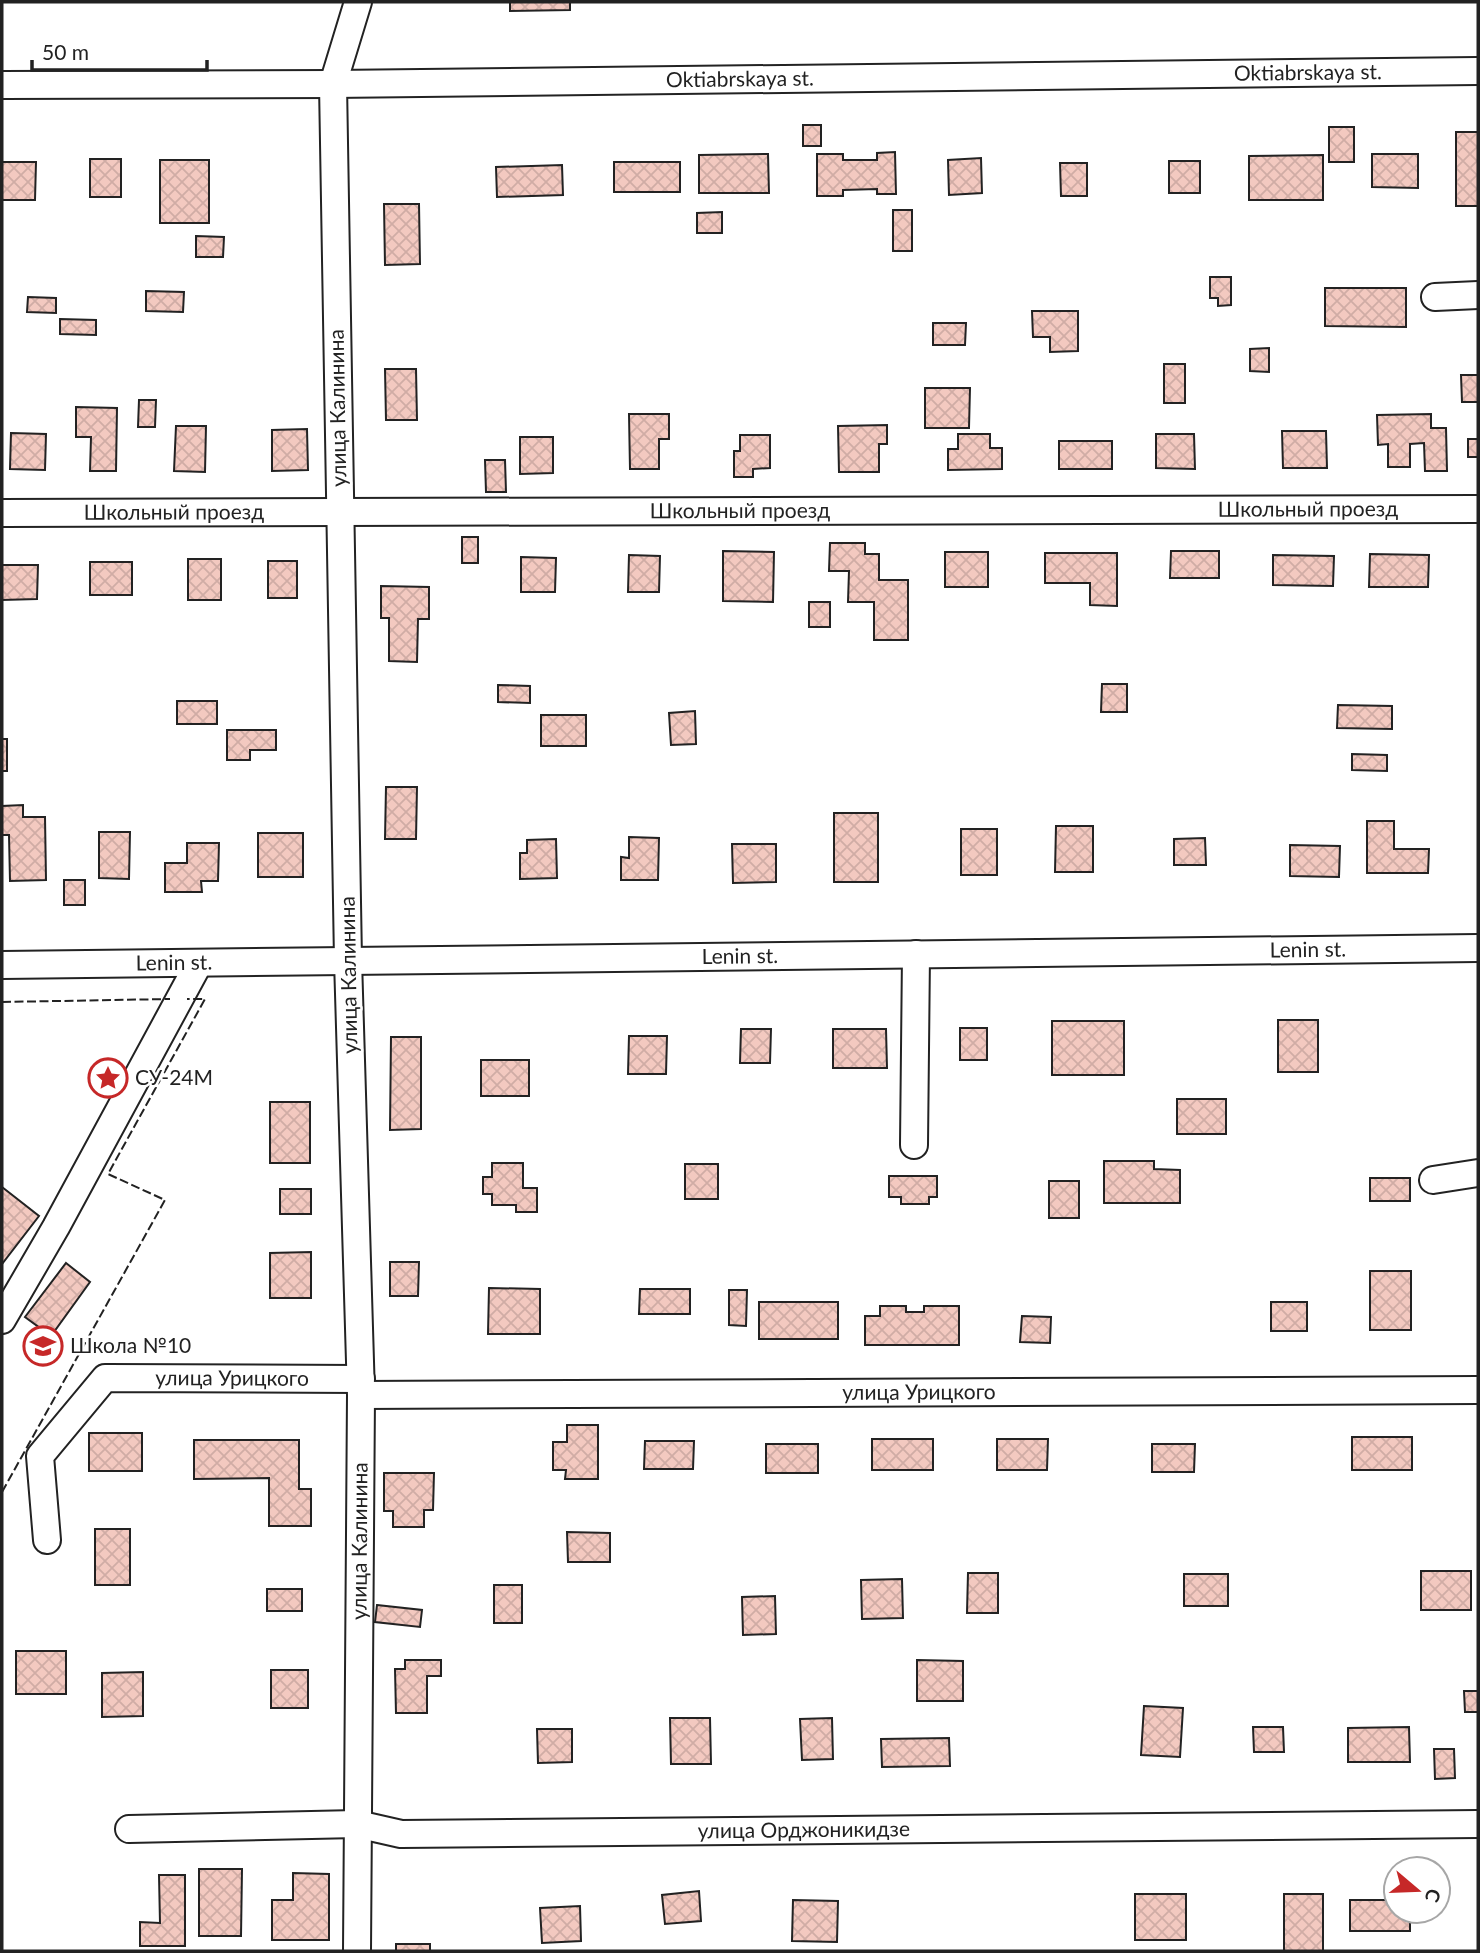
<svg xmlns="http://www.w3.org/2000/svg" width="1480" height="1953" font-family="Lato,sans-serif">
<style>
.building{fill:url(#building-cross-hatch);stroke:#222;stroke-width:2}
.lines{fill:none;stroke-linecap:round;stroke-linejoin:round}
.minor-casing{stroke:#222;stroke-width:30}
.minor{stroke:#fff;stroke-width:26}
.fence{stroke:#222;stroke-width:2;stroke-dasharray:9 3.5;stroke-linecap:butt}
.labels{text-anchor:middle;stroke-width:5;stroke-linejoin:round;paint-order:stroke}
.street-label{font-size:21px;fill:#222;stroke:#fff}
.poi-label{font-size:21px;fill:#222;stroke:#fff;text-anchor:start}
</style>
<defs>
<pattern id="building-cross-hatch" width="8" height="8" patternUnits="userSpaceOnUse" patternTransform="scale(1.75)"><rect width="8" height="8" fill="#f3c9c0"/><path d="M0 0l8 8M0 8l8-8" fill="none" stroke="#d0aca5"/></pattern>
</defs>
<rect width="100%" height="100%" fill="#fff"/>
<!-- building -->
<g class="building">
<path d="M 510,2 L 570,2 L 570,10 L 510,11 Z"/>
<rect x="803" y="125" width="18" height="21"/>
<rect x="1329" y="127" width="25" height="35"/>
<rect x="1456" y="132" width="22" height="74"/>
<path d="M 895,152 L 896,194 L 877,194 L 877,189 L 843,190 L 843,196 L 817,196 L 817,154 L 843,154 L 843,160 L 877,160 L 877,153 Z"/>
<path d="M 768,154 L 769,193 L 699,193 L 699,155 Z"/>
<path d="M 1372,154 L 1418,154 L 1418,188 L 1372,187 Z"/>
<path d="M 1323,155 L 1323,200 L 1249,200 L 1249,156 Z"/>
<path d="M 981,158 L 982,193 L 949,195 L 948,160 Z"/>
<rect x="90" y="159" width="31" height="38"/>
<rect x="160" y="160" width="49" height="63"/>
<rect x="1169" y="161" width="31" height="32"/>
<path d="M 2,162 L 36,162 L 35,200 L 2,200 Z"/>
<rect x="614" y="162" width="66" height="30"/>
<path d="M 1060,163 L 1087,163 L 1087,196 L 1061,196 Z"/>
<path d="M 562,165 L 563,195 L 497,197 L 496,167 Z"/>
<path d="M 384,204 L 419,204 L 420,264 L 385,265 Z"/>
<rect x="893" y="210" width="19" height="41"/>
<path d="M 722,212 L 722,233 L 697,233 L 697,213 Z"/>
<path d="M 196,236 L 224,237 L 223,257 L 196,257 Z"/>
<path d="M 1210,277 L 1231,277 L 1231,305 L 1218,306 L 1218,298 L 1210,298 Z"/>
<path d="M 1325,288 L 1406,288 L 1406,327 L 1325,326 Z"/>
<path d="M 146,291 L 184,292 L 183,312 L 146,311 Z"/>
<path d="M 28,297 L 56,298 L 56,313 L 27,312 Z"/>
<path d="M 1032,311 L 1078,311 L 1078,351 L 1050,352 L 1050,337 L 1033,337 Z"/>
<path d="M 60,319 L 96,320 L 96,335 L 60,334 Z"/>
<path d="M 933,323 L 966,323 L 965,345 L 933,345 Z"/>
<path d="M 1269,348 L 1269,372 L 1250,371 L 1250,349 Z"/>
<rect x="1164" y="364" width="21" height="39"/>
<path d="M 385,369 L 416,369 L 417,420 L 386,420 Z"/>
<path d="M 1461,375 L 1478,375 L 1478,402 L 1462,402 Z"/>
<path d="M 925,388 L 970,388 L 969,428 L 925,428 Z"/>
<path d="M 139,400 L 156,400 L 155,427 L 138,427 Z"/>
<path d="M 76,407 L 117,408 L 116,471 L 90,471 L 91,437 L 76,437 Z"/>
<path d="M 629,414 L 669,414 L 669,439 L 659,439 L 659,469 L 630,469 Z"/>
<path d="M 1431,414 L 1431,428 L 1446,428 L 1447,471 L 1425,471 L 1424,443 L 1410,444 L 1410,467 L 1388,467 L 1388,444 L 1378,445 L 1377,415 Z"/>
<path d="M 887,425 L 887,444 L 879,444 L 879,472 L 839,472 L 838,426 Z"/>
<path d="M 176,426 L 206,426 L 205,472 L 174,471 Z"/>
<path d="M 307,429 L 308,470 L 272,471 L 272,430 Z"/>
<path d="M 1282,431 L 1326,431 L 1327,468 L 1283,468 Z"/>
<path d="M 11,433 L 46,434 L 45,470 L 10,469 Z"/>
<path d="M 958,434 L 990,434 L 990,448 L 1002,448 L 1002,469 L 948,470 L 948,449 L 958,449 Z"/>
<path d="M 1156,434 L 1194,434 L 1195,469 L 1156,468 Z"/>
<path d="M 740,435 L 770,435 L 770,468 L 753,469 L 753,477 L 734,477 L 734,451 L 740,451 Z"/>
<path d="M 520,437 L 553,437 L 553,473 L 520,474 Z"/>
<rect x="1468" y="439" width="10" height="18"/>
<rect x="1059" y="441" width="53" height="28"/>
<path d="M 485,460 L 505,460 L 506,492 L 486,492 Z"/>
<rect x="462" y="537" width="16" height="26"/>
<path d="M 830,543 L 865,543 L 865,554 L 879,554 L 879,580 L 908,580 L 908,640 L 874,640 L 874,602 L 848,602 L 849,571 L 829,571 Z"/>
<path d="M 723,551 L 774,552 L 773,602 L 723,601 Z"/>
<path d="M 1171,551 L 1219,551 L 1219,578 L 1170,578 Z"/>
<rect x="945" y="552" width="43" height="35"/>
<path d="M 1045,553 L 1117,553 L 1117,606 L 1090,605 L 1090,583 L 1045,583 Z"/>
<path d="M 1370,554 L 1429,555 L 1428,587 L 1369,587 Z"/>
<path d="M 629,555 L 660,556 L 659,592 L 628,592 Z"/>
<path d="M 1273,555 L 1334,556 L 1333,586 L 1273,585 Z"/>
<path d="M 521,557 L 556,558 L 555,592 L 521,592 Z"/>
<rect x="188" y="559" width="33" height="41"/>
<rect x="268" y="561" width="29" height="37"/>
<rect x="90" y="562" width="42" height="33"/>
<path d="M 2,565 L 38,565 L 37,599 L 2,600 Z"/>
<path d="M 381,586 L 429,587 L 429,619 L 418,619 L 417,662 L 389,661 L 389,618 L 381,618 Z"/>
<rect x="809" y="602" width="21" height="25"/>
<path d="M 1102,684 L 1127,684 L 1127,712 L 1101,712 Z"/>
<path d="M 498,685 L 530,686 L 530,703 L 498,702 Z"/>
<rect x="177" y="701" width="40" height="23"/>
<path d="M 1338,705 L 1392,706 L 1392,729 L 1337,728 Z"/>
<path d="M 695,711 L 696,744 L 671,745 L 669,713 Z"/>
<rect x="541" y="715" width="45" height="31"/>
<path d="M 227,730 L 276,730 L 276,750 L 250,750 L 250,760 L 227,760 Z"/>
<rect x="2" y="739" width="5" height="32"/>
<path d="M 1352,754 L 1387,755 L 1387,771 L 1352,770 Z"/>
<path d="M 386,787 L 417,787 L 416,839 L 385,839 Z"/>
<path d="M 23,805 L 23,817 L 45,817 L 46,880 L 10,881 L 9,835 L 2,835 L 2,806 Z"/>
<rect x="834" y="813" width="44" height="69"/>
<path d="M 1367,821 L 1394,821 L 1394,849 L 1429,849 L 1428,873 L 1367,873 Z"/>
<path d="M 1056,826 L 1093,826 L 1093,872 L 1055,872 Z"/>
<rect x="961" y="829" width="36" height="46"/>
<path d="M 99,832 L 130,832 L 129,879 L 99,878 Z"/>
<rect x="258" y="833" width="45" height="44"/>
<path d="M 629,837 L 659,838 L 658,880 L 621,880 L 621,857 L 629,858 Z"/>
<path d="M 1205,838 L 1206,865 L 1174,865 L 1174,839 Z"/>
<path d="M 556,839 L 557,878 L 520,879 L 520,853 L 527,853 L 527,840 Z"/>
<path d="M 187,843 L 219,843 L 218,881 L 201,881 L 202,892 L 165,892 L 165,863 L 187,863 Z"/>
<path d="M 732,844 L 776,844 L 776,882 L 733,883 Z"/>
<path d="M 1290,845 L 1340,846 L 1339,877 L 1290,876 Z"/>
<rect x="64" y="880" width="21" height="25"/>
<rect x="1278" y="1020" width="40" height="52"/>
<rect x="1052" y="1021" width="72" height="54"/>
<rect x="960" y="1028" width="27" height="32"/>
<path d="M 741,1029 L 771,1029 L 770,1063 L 740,1063 Z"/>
<path d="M 833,1029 L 886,1029 L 887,1068 L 833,1068 Z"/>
<path d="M 629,1036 L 667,1036 L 666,1074 L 628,1074 Z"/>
<path d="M 391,1037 L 421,1037 L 421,1129 L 390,1130 Z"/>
<rect x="481" y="1060" width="48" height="36"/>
<rect x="1177" y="1099" width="49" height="35"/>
<rect x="270" y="1102" width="40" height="61"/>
<path d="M 1104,1161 L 1154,1161 L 1154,1169 L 1180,1170 L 1180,1203 L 1104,1203 Z"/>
<path d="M 492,1163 L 523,1163 L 523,1188 L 537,1188 L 537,1212 L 516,1212 L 516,1205 L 492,1205 L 492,1194 L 483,1194 L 483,1177 L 492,1177 Z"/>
<rect x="685" y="1164" width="33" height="35"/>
<path d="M 889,1176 L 937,1176 L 937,1197 L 929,1197 L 929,1204 L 901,1204 L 901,1197 L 889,1197 Z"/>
<rect x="1370" y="1178" width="40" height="23"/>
<rect x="1049" y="1181" width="30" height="37"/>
<path d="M 2,1187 L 39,1216 L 2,1264 Z"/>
<rect x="280" y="1189" width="31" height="25"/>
<path d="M 311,1252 L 311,1298 L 270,1298 L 270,1253 Z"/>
<path d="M 390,1262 L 419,1262 L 418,1296 L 390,1296 Z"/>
<path d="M 66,1263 L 90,1282 L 51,1336 L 25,1317 Z"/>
<rect x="1370" y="1271" width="41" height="59"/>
<path d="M 489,1288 L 540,1289 L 540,1334 L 488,1334 Z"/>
<path d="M 640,1289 L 690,1289 L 690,1314 L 639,1314 Z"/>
<path d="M 729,1290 L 747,1290 L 746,1326 L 729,1325 Z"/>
<rect x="759" y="1302" width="79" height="37"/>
<rect x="1271" y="1302" width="36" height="29"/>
<path d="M 880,1306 L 906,1306 L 906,1312 L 924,1312 L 924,1306 L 959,1306 L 959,1345 L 865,1345 L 865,1316 L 880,1316 Z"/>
<path d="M 1022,1316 L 1051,1317 L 1050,1343 L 1020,1342 Z"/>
<path d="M 567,1425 L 598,1425 L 598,1479 L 565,1479 L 566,1470 L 553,1470 L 553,1442 L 567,1442 Z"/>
<rect x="89" y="1433" width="53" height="38"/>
<rect x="1352" y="1437" width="60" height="33"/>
<rect x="872" y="1439" width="61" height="31"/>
<path d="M 997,1439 L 1048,1439 L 1047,1470 L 997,1470 Z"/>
<path d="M 194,1440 L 299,1440 L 299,1489 L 311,1489 L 311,1526 L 269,1526 L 269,1478 L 194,1479 Z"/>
<path d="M 645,1441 L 694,1441 L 693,1469 L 644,1469 Z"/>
<rect x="766" y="1444" width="52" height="29"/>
<path d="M 1152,1444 L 1195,1444 L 1194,1472 L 1152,1472 Z"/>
<path d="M 384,1473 L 434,1473 L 433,1510 L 424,1510 L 424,1527 L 393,1527 L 393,1511 L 384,1511 Z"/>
<rect x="95" y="1529" width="35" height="56"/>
<path d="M 567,1532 L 610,1533 L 610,1562 L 568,1562 Z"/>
<rect x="1421" y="1571" width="50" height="39"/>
<path d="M 968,1573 L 998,1573 L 998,1613 L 967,1613 Z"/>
<rect x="1184" y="1574" width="44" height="32"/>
<path d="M 902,1579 L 903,1618 L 862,1619 L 861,1580 Z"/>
<rect x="494" y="1585" width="28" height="38"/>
<rect x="267" y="1589" width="35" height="22"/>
<path d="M 775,1596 L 776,1634 L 743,1635 L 742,1597 Z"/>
<path d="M 377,1605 L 422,1610 L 420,1627 L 375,1622 Z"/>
<rect x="16" y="1651" width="50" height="43"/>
<path d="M 405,1660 L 441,1660 L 441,1676 L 427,1676 L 427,1713 L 396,1713 L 395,1669 L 405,1669 Z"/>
<path d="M 917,1660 L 963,1661 L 963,1701 L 917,1701 Z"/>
<rect x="271" y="1670" width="37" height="38"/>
<path d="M 143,1672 L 143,1716 L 102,1717 L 102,1673 Z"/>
<path d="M 1464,1691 L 1478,1691 L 1478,1712 L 1465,1712 Z"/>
<path d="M 1144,1706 L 1183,1708 L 1180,1757 L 1141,1755 Z"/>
<path d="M 670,1718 L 710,1718 L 711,1764 L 671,1764 Z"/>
<path d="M 832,1718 L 833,1759 L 802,1760 L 800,1719 Z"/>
<path d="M 1253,1727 L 1283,1727 L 1284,1752 L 1254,1752 Z"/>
<path d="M 1409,1727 L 1410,1762 L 1348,1762 L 1348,1728 Z"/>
<path d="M 537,1729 L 572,1729 L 572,1762 L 538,1763 Z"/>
<path d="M 949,1738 L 950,1766 L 882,1767 L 881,1739 Z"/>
<path d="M 1434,1749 L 1454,1749 L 1455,1778 L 1435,1779 Z"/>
<path d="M 199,1869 L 242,1869 L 241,1936 L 199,1936 Z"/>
<path d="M 293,1873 L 329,1874 L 329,1940 L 272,1940 L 272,1900 L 293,1900 Z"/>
<path d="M 159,1875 L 185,1875 L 185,1946 L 140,1946 L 140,1922 L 160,1923 Z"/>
<path d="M 699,1891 L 701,1921 L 665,1924 L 662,1895 Z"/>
<rect x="1135" y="1894" width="51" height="46"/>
<rect x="1284" y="1894" width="39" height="57"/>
<path d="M 793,1900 L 838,1901 L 837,1942 L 792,1941 Z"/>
<path d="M 1350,1900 L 1396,1900 L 1396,1911 L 1410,1911 L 1410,1931 L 1350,1931 Z"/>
<path d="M 580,1906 L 581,1941 L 542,1943 L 540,1908 Z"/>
<rect x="396" y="1944" width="34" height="7"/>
</g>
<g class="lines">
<!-- minor casing -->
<g class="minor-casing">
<g id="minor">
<path id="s1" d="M 2,85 L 333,84 L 1478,71"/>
<path d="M 1435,297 L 1478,295"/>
<path id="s2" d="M 2,513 L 1478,509"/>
<path id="s3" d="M 2,965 L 1478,948"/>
<path d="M 914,1145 L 916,954"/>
<path d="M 1433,1180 L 1478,1173"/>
<path d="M 2,1320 L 56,1227 L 199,963"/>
<path id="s4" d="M 361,1395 L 1478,1390"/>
<path id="s5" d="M 47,1540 L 40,1456 L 105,1378 L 361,1379"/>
<path id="s6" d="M 129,1829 L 357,1824 L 401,1834 L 1478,1824"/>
<path id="s7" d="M 357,1951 L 361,1395 L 348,960 L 333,84 L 358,2"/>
</g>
</g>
<!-- minor -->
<use href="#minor" class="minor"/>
<!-- fence -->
<g class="fence">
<path d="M 2,1002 L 170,999"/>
<path d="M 2,1492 L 165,1200 L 108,1174 L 205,999 L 187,999"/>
</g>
</g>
<!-- icons -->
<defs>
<g id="sight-ring" transform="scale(2.0125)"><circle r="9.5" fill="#fff" stroke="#c62828" stroke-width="1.5"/><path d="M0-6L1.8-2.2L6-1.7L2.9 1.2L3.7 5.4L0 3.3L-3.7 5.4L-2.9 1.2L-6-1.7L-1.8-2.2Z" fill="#c62828"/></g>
<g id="school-ring" transform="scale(2.0125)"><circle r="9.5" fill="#fff" stroke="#c62828" stroke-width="1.5"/><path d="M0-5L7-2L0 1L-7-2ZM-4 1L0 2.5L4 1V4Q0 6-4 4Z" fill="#c62828"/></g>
</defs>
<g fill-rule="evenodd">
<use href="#sight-ring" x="108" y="1078"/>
<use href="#school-ring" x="43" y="1346"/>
</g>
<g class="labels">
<!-- street labels -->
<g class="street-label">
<text dy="7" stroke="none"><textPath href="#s1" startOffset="1306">Oktiabrskaya st.</textPath></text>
<text dy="7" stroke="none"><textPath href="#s1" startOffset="738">Oktiabrskaya st.</textPath></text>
<text transform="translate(338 408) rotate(-91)" y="7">улица Калинина</text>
<text dy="7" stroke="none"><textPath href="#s2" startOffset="738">Школьный проезд</textPath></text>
<text dy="7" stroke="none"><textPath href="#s2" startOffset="1306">Школьный проезд</textPath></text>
<text dy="7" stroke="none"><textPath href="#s2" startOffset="172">Школьный проезд</textPath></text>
<text dy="7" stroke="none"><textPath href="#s3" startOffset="1306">Lenin st.</textPath></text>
<text dy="7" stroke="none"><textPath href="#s3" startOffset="738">Lenin st.</textPath></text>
<text dy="7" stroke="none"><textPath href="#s3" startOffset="172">Lenin st.</textPath></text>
<text transform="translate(349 975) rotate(-91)" y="7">улица Калинина</text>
<text dy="7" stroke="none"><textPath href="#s5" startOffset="313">улица Урицкого</textPath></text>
<text dy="7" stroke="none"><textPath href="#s4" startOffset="558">улица Урицкого</textPath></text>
<text dy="7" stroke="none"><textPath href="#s7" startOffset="410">улица Калинина</textPath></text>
<text dy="7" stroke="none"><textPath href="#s6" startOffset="676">улица Орджоникидзе</textPath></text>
</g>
<!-- poi labels -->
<g class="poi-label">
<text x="135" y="1085">СУ-24М</text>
<text x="70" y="1353">Школа №10</text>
</g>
</g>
<!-- border -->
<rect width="1480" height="1953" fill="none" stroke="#222222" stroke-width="7"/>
<!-- north arrow -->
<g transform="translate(1417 1890) rotate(109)"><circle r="33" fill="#ffffff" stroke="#a7a7a7" stroke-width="2"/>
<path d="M0-5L12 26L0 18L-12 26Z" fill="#c62828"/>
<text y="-10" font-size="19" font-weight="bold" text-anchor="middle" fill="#222222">С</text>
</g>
<!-- scale -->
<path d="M32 60v10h175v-10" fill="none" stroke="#222222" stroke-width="3.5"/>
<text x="42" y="60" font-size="21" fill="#222222" stroke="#ffffff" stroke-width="5" paint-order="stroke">50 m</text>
</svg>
